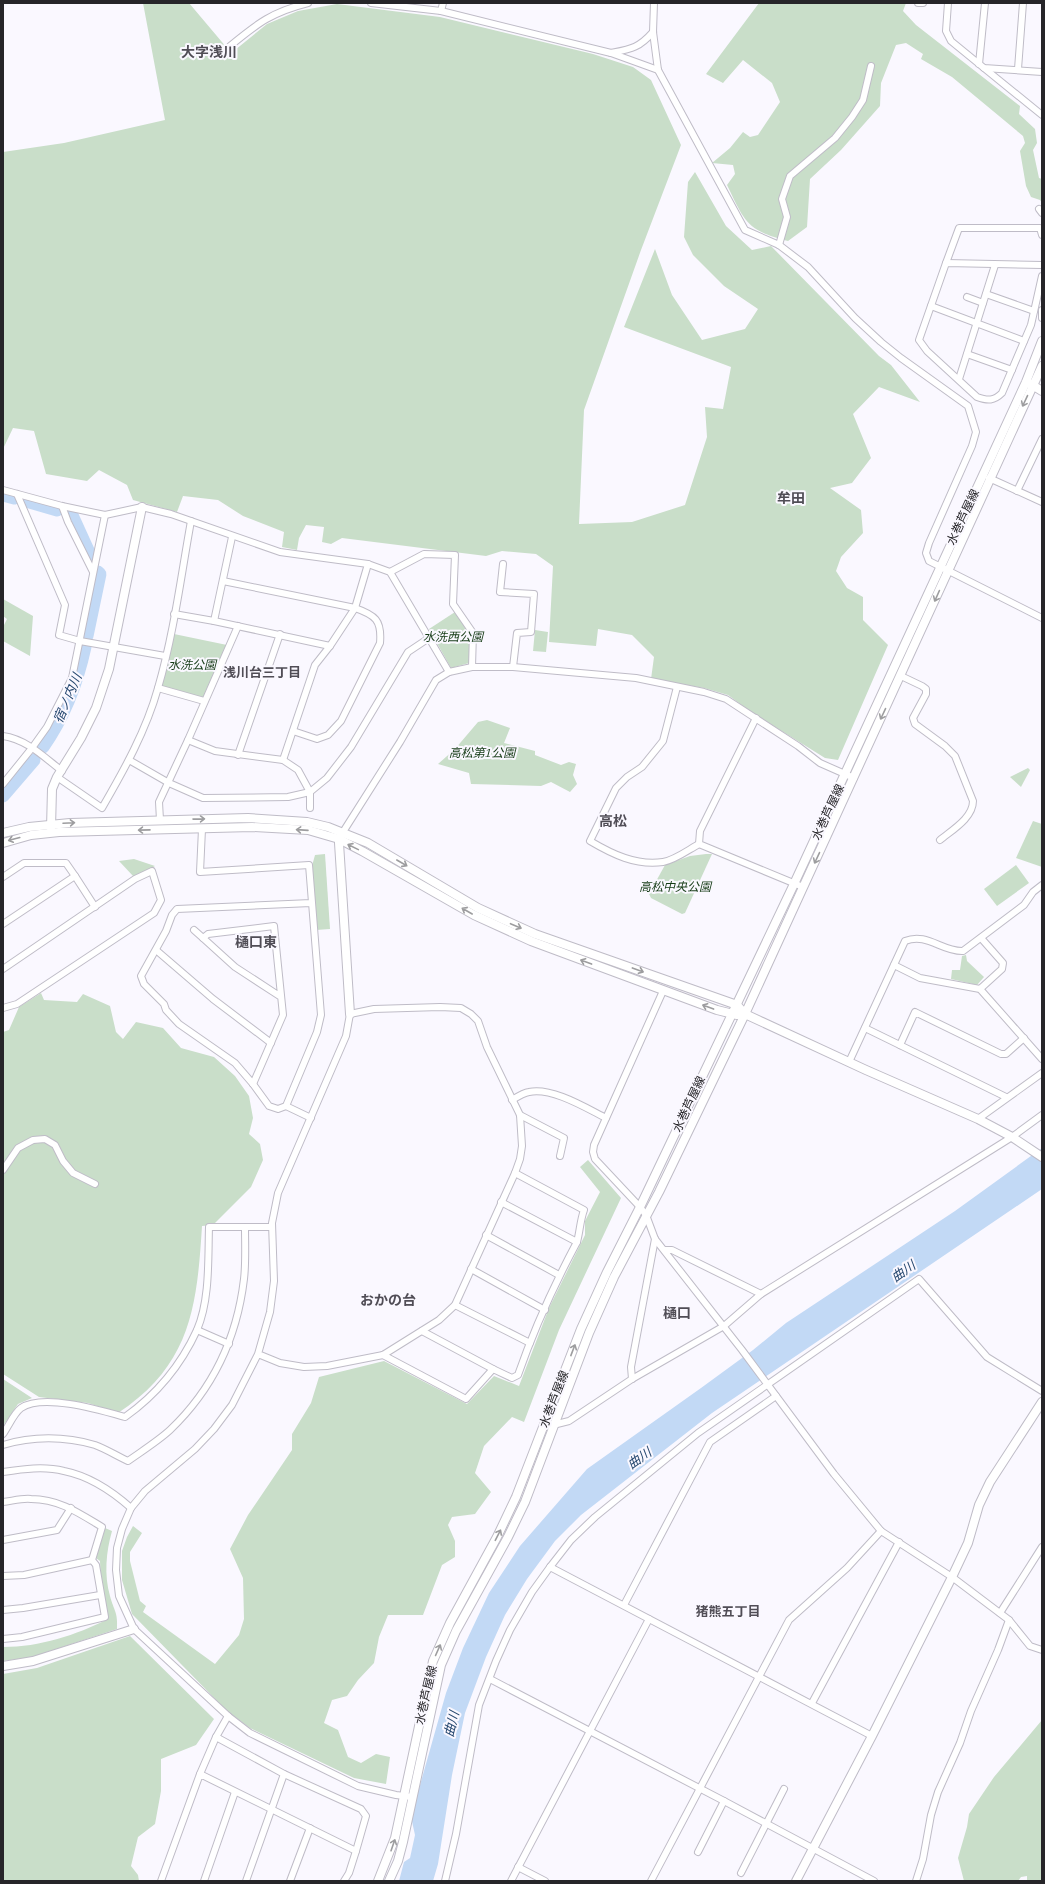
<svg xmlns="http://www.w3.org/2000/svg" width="1045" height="1884" font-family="'IBM Plex Serif','Noto Sans JP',serif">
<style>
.green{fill:#c9dec9}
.water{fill:#c2d9f5}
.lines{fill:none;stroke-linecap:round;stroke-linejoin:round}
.river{stroke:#c2d9f5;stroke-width:13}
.street-casing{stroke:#bfbcc7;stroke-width:8}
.secondary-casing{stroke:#bfbcc7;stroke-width:10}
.street{stroke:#fff;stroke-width:6}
.secondary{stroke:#fff;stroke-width:8}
.oneway{stroke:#9d9d9f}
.labels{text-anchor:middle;stroke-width:4;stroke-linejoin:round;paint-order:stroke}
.street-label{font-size:12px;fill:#262529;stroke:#faf8ff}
.park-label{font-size:12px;font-style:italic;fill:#153b16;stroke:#faf8ff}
.neighbourhood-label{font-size:13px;font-weight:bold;fill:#504d56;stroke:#faf8ff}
.water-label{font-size:13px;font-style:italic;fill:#274970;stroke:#faf8ff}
.quarter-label{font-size:14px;font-weight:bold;fill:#504d56;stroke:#faf8ff}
</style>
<rect width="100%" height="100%" fill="#faf8ff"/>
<!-- green -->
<g class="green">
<path d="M 143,3 L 189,3 L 227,48 L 235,50 L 267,24 L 298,11 L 337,4 L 440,17 L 593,54 L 633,67 L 651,80 L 681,145 L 641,250 L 584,410 L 579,524 L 632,522 L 685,505 L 707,437 L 705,407 L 723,409 L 731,367 L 624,327 L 655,249 L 672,295 L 702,340 L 745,329 L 758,309 L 724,286 L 693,255 L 684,237 L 688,182 L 695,172 L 726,226 L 752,250 L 771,246 L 879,356 L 891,365 L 920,402 L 879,387 L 853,414 L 871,458 L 852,483 L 830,488 L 861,510 L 863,533 L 841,557 L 836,571 L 847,588 L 863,597 L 863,620 L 888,645 L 838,760 L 825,758 L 751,712 L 728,695 L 704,688 L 651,679 L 654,657 L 632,635 L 598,629 L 596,646 L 549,642 L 553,566 L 536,554 L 502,551 L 486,556 L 342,538 L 331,544 L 322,542 L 324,527 L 306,525 L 299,538 L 297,550 L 282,547 L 284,532 L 243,516 L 218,500 L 183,496 L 177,512 L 133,500 L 127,485 L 99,470 L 87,481 L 46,474 L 34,431 L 13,428 L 3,449 L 3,152 L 64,143 L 165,120 Z"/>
<path d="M 759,3 L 906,3 L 903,11 L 916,25 L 1020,106 L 1019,114 L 1035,129 L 1037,143 L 1033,150 L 1039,178 L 1042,179 L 1042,203 L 1040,200 L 1031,197 L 1026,186 L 1020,151 L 1025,143 L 1023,136 L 952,77 L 921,59 L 923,54 L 906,43 L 896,45 L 881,83 L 880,106 L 841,150 L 810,179 L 807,227 L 788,241 C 746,230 745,222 727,185 L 735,174 L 733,165 L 712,163 L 730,148 L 743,132 L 750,137 L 758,135 L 780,102 L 772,83 L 743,60 L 723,83 L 706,74 Z"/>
<path d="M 3,599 L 33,616 L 30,656 L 3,641 L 3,627 L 7,619 L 3,616 Z"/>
<path d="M 455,612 L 471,635 L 469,663 L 451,668 L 429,629 Z"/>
<path d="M 535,630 L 548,632 L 546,652 L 533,651 Z"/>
<path d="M 174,634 L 227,645 L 203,699 L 161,686 Z"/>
<path d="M 487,720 L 510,728 L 504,743 L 535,751 L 535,755 L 561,765 L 569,762 L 576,764 L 573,775 L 577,784 L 570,792 L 551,782 L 541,786 L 471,784 L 469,773 L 438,764 L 455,749 L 478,722 Z"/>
<path d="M 1028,768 L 1030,770 L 1021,787 L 1010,777 Z"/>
<path d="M 1033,821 L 1042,824 L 1042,867 L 1016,858 Z"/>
<path d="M 325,854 L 330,929 L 316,930 L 312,866 L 315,855 Z"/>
<path d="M 706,854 L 712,854 L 685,913 L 682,914 L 651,898 L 649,894 L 665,865 L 690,856 Z"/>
<path d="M 134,859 L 155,866 L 134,877 L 119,861 Z"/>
<path d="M 1016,865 L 1029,883 L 997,906 L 984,889 Z"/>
<path d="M 966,955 L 967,961 L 984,977 L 977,985 L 951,979 L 952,970 L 960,970 L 962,956 Z"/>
<path d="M 41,993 L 44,1000 L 77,1002 L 83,994 L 110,1006 L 116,1032 L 123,1039 L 136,1022 L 163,1028 L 181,1048 L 214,1057 L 235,1076 L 249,1096 L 253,1118 L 249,1134 L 260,1144 L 263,1160 L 251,1187 L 213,1225 L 202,1226 C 197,1306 191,1365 118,1413 L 88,1403 L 39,1397 L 3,1374 L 3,1032 L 9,1030 L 19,1007 Z"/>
<path d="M 588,1160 L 621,1198 L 559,1330 L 524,1422 L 512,1417 L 484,1446 L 475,1473 L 491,1492 L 475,1514 L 452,1517 L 448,1525 L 455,1541 L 455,1557 L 442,1565 L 423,1615 L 388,1615 L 379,1637 L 374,1663 L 358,1680 L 347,1696 L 332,1700 L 324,1723 L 338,1730 L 348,1757 L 361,1763 L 376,1754 L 390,1757 L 386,1784 L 354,1778 L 250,1728 L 227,1711 L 132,1614 L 122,1580 L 122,1551 L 127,1537 L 133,1526 L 142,1533 L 130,1552 L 130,1561 L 140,1601 L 146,1606 L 143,1612 L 215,1664 L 239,1635 L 244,1619 L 243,1578 L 230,1549 L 248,1515 L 292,1450 L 292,1434 L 311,1403 L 319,1377 L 384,1361 L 467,1404 L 494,1376 L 519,1386 L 549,1308 L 585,1235 L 585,1221 L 600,1192 L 580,1167 Z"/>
<path d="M 3,1379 L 32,1398 L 18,1404 L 3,1426 Z"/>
<path d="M 105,1528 L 112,1531 C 106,1552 104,1575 110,1596 C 114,1611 118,1612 117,1629 L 32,1657 L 3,1661 L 3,1647 C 40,1647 76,1635 108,1619 L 101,1585 L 100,1561 L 96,1558 Z"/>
<path d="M 130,1636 L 214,1719 L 196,1745 L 161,1759 L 161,1791 L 155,1824 L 138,1837 L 131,1866 L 138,1875 L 139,1881 L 3,1881 L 3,1674 L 37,1668 Z"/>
<path d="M 1042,1720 L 1042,1881 L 1027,1881 L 1027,1876 L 1021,1877 L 1018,1881 L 964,1881 L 958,1858 L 967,1827 L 969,1814 L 994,1777 Z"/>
</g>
<!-- water -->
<path class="water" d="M 1042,1148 L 1042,1189 L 712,1413 L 581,1515 L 555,1541 L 527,1579 L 505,1615 L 486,1657 L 465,1713 L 452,1775 L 438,1864 L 433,1881 L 399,1881 L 404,1862 L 410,1858 L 415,1835 L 411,1817 L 446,1693 L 463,1648 L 489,1593 L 520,1546 L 587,1469 L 701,1388 L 753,1350 L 786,1323 L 955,1211 Z"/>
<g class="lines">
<!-- river -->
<g class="river">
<path d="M 3,495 L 14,498"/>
<path d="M 26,501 L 57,510"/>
<path d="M 71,513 L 91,557"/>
<path d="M 87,636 L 100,574 L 98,572"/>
<path d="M 43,747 C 65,716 77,684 85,647"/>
<path d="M 3,796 L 34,760"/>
</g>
<!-- street casing -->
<g class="street-casing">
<g id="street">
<path d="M 371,3 L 441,11 L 611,53 L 658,70"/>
<path d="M 654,3 L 653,32 L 658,70 L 745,230 L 779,245 L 808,267 L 855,318 L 881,342 L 901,358 L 968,406 L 976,432 L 972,446 L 929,543 L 926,553 L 929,561 L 1042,618"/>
<path d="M 918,3 L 923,3"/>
<path d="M 948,3 L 946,31 L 951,41 L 984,68 L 1042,72"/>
<path d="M 441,11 L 443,3"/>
<path d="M 230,46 C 258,23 272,12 308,3"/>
<path d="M 611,53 C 631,49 639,48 653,32"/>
<path d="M 979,64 L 985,3"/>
<path d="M 984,68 L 1042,115"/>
<path d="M 1018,69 L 1023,3"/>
<path d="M 1039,209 L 1042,213"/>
<path d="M 779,245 L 787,217 L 782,199 L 790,176 L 835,138 L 852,117 L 863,100 L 871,66"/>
<path d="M 946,263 L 959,228 L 1040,228 L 1042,235"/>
<path d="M 1042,265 L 946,263 L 919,340 L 927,351 L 977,397 C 988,401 994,401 1002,393 L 1031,325 L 1042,276"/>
<path d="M 986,294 L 1034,311"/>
<path d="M 967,297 L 983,303"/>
<path d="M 931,306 L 1024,341"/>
<path d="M 1042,310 L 1042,318"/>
<path d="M 967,354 L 1012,370"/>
<path d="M 959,379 L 995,265"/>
<path d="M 989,478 L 1042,502"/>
<path d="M 3,490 L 62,506 L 105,515 L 142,507 L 171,514 L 280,552 L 368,564 L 390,572 L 449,672"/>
<path d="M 1017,491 L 1042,439"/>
<path d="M 17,494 L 65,605 L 59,635 L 80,641 L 165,656"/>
<path d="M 62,506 L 68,522 L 93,572"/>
<path d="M 503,564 L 500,592 L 534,594 L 531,632 L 517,633 L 513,667"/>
<path d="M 390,572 L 424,554 L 455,555 L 453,604 L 473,633 L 472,667"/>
<path d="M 223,581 L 355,608 C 375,615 382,620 380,643 L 341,721 L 328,735 L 317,739 L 293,731"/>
<path d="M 174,614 L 214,621 L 330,646"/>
<path d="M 214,621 L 232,537"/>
<path d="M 901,676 L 922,686 L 926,689 L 926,694 L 913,718 L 915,724 L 945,746 L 955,756 L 973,801 C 973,818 952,830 940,840"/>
<path d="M 677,687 L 663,741 L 642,767 L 627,777 L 616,788 L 590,841 C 612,854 636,866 663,862 C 675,860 688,850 699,844"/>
<path d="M 158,688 L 204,701"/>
<path d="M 756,718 L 700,831 L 699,844 L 803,887"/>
<path d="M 3,736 C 26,739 44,757 62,771"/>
<path d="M 188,740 L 215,751 L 283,760 L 298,770 L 310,792 L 310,808"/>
<path d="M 238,755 L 280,634"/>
<path d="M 129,760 L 169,783 L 203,798 L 288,797 L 310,792 L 327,778 L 351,747 L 408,652 L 429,638"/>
<path d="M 283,760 L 315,665 L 330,646 L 355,608 L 368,564"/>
<path d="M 57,777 L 102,808 C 124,770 146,731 158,688 C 174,633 181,576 191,521"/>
<path d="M 3,784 L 32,748 L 47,727 L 72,678 L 105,515"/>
<path d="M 160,820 L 159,802 L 188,740 L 238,626"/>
<path d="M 202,829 L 200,872 L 309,865 L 321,1015 L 317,1032 L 286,1106 L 278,1109 L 269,1106 L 253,1084 L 235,1063 L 179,1024 L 166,1010 L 164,1004 L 144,984 L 141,976 L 166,931 L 172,915 L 177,909 L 311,903"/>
<path d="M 343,832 L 400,742 L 436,680 L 449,672 L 472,667 L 513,667 L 636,678 L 704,692 L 726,699 L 798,746 L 820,763 L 854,778"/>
<path d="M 3,877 L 24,863 L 66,863 L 75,876"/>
<path d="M 3,924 L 75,876 L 95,907"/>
<path d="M 194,930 L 203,938"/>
<path d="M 156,950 L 213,999 L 271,1043"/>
<path d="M 894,965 L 920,978 L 980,989 L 1042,1059"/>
<path d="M 3,969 L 135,879 L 152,871 L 161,900 L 154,913 L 17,1004 L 3,1008"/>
<path d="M 980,989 L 1002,969 L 1003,963 L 981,938"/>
<path d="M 663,991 L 594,1145 L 593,1152 L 595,1159 L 640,1207 L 646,1215 L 655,1239 L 742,1350 L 834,1474 L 881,1531 L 952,1577 L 1009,1620 L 1030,1646 L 1042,1650"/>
<path d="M 865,1028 L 1006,1097"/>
<path d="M 900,1045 L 915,1012 L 1001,1054 L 1006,1054 L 1024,1038"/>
<path d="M 849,1062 L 905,941 C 927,932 942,952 963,951 L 1024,905 L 1033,892 L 1042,885"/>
<path d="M 253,1084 L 283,1015 L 274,926 L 208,934 L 203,938 L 235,967 L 281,997"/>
<path d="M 512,1100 C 517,1097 523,1093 529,1092 C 552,1087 586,1108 606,1118"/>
<path d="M 286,1106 L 311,1118"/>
<path d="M 520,1115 L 564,1138 L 560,1156"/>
<path d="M 978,1119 L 1042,1073"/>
<path d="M 3,1170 L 18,1148 L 33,1140 L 45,1139 L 55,1145 L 63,1161 L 73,1173 L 95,1184"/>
<path d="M 515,1173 L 584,1210 C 580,1221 580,1231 577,1242"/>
<path d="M 486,1235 L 559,1275"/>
<path d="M 665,1250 L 672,1250 L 761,1294"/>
<path d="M 471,1269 L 545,1310"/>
<path d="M 455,1305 L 530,1343"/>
<path d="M 197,1330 L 229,1344"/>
<path d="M 422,1331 L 493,1369"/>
<path d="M 258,1354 L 280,1363 L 304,1367 L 327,1366 L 383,1355 L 439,1320 L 455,1305 L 515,1173 L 520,1159 L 522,1146 L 520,1115 L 487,1047 L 478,1021 L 471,1014 L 461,1008 L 440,1007 L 374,1009 L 350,1014 L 346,1036 L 278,1193 L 272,1223 L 274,1281 L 270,1312 L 258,1354 L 232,1405 L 214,1429 L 195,1449 L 145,1491 L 131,1508 L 122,1529 L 117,1548 L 116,1570 L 119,1596 L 134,1629 L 228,1716 L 250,1733 L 358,1786 L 396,1795 L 412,1797"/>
<path d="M 383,1355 L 466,1399 L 493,1369 L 512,1378 L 518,1375 C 534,1329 554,1285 577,1242 L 501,1202"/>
<path d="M 632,1379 L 631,1367 L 655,1239"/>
<path d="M 545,1423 L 553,1425 L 569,1421 L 632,1379 L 724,1326 L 761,1294 L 1012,1137 L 1042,1115"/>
<path d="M 3,1434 C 8,1427 14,1413 21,1408 C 43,1393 100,1410 125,1417 C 156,1395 181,1365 197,1330 C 210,1300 208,1259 209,1227 L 272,1227"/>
<path d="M 3,1445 C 32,1436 65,1436 95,1445 C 106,1449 117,1456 128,1461 C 142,1451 158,1441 170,1430 C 214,1388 237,1338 244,1279 C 246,1262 245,1244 245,1227"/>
<path d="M 3,1472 C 23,1469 44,1466 64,1471 C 89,1476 113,1492 131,1508"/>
<path d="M 3,1502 C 12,1501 22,1498 31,1499 C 59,1499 79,1513 102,1527 L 92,1560 L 96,1565 L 105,1617 L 22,1637 L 3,1639"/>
<path d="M 3,1540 L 57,1530 L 71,1508"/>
<path d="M 550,1567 L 872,1736"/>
<path d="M 3,1576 L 24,1575 L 92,1560"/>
<path d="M 624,1605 L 710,1442 L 776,1396"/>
<path d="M 3,1610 L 23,1608 L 100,1595"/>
<path d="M 1000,1613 L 1042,1547"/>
<path d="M 490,1679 L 724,1801 L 874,1881"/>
<path d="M 812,1703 L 899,1542"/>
<path d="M 216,1737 L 284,1774 L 361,1809 L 366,1816 L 356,1851"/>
<path d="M 200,1774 L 216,1737 L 228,1716"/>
<path d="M 698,1852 L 724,1801"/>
<path d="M 518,1867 L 545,1881"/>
<path d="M 741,1873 L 784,1789"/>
<path d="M 161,1881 L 200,1774 L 356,1851 L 349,1873 L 344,1881"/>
<path d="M 204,1881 L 235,1792"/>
<path d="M 246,1881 L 284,1774"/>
<path d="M 290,1881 L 310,1828"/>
<path d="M 445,1881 L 456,1834 L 479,1705 L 496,1661 L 510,1630 L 532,1592 L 550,1567 L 571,1540 L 595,1517 L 698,1433 L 919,1279 L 987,1357 L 1042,1391"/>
<path d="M 511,1881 L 649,1619"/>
<path d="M 651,1881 L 789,1620 L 847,1568 L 881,1531"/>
<path d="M 916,1881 L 923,1859 L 931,1815 L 938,1792 L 960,1743 L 971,1711 L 998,1650 L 1009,1620"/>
</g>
</g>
<!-- secondary casing -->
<g class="secondary-casing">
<g id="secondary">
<path d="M 1029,383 L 1042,391"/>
<path d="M 51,828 L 52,789 L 57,777 L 81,738 L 96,708 L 109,669 L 142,507"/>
<path d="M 3,833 L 29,827 L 70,823 L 248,818 L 307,822 L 328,827 L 368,843 L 478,908 L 535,934 L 737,1005 L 745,1014 L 866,1070 L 978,1119 L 1012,1137 L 1042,1157"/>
<path d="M 340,837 L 339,843 L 350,1014"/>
<path d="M 3,843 L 31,835 L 59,832 L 252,827 L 308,830 L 339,839 L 362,851 L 474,915 L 531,941 L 717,1010 L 737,1015"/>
<path d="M 3,1666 L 33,1661 L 134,1629"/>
<path d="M 378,1881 L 395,1838 L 433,1661 L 450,1623 L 497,1537 L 516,1497 L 581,1329 L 607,1272 L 640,1207 L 794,884 L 1026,382 L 1042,341"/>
<path d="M 389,1881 L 398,1861 L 403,1842 L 441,1665 L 456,1631 L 508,1537 L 525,1502 L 589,1333 L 614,1277 L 659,1192 L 745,1014 L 1042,366"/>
<path d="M 796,1881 L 872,1736 L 952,1577 L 968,1543 L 979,1505 L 990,1482 L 1042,1402"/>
</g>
</g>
<!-- street -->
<use href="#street" class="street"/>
<!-- secondary -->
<use href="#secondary" class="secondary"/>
</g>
<!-- one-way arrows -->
<defs><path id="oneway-shaft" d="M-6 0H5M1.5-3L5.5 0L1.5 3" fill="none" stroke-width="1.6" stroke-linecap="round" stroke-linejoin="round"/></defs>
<g class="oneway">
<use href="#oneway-shaft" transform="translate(1025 401) rotate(115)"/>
<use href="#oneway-shaft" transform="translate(937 596) rotate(114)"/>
<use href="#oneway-shaft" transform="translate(883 714) rotate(115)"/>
<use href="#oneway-shaft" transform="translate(199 819) rotate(-1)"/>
<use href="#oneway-shaft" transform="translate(69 823) rotate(-3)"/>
<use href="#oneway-shaft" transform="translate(144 830) rotate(179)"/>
<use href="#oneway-shaft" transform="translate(302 830) rotate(-176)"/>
<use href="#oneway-shaft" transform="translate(14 839) rotate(165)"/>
<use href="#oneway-shaft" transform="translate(353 847) rotate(-154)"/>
<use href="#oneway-shaft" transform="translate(817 858) rotate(115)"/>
<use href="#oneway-shaft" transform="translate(402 863) rotate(30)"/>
<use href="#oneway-shaft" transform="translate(467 911) rotate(-150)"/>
<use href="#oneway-shaft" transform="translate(516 926) rotate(23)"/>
<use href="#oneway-shaft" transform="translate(586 962) rotate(-160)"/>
<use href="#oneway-shaft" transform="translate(638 970) rotate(20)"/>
<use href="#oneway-shaft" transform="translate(708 1007) rotate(-160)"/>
<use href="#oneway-shaft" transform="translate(573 1350) rotate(-69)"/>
<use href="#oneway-shaft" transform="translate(498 1535) rotate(-63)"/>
<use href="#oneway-shaft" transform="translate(438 1650) rotate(-66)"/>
<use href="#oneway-shaft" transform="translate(393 1845) rotate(-71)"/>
</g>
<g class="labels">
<!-- street labels -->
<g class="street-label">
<text transform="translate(963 517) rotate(-65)" y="4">水巻芦屋線</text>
<text transform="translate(828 812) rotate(-65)" y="4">水巻芦屋線</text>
<text transform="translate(689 1104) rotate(-65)" y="4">水巻芦屋線</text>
<text transform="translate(554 1399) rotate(-69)" y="4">水巻芦屋線</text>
<text transform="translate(426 1695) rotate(-77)" y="4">水巻芦屋線</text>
</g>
<!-- park labels -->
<g class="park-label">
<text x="453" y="641">水洗西公園</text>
<text x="192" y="669">水洗公園</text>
<text x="482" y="757">高松第1公園</text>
<text x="675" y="891">高松中央公園</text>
</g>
<!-- neighbourhood labels -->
<g class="neighbourhood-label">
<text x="262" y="677">浅川台三丁目</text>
<text x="728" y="1616">猪熊五丁目</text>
</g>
<!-- water labels -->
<g class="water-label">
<text transform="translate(67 698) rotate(-67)" y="5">宿ノ内川</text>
<text transform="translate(903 1271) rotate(-35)" y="5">曲川</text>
<text transform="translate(639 1458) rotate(-35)" y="5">曲川</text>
<text transform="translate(451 1724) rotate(-76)" y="5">曲川</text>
</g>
<!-- quarter labels -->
<g class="quarter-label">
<text x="209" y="57">大字浅川</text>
<text x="791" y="503">牟田</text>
<text x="613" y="826">高松</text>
<text x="256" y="947">樋口東</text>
<text x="388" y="1305">おかの台</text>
<text x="677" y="1318">樋口</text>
</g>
</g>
<!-- border -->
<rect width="1045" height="1884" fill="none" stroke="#262529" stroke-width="8"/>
</svg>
